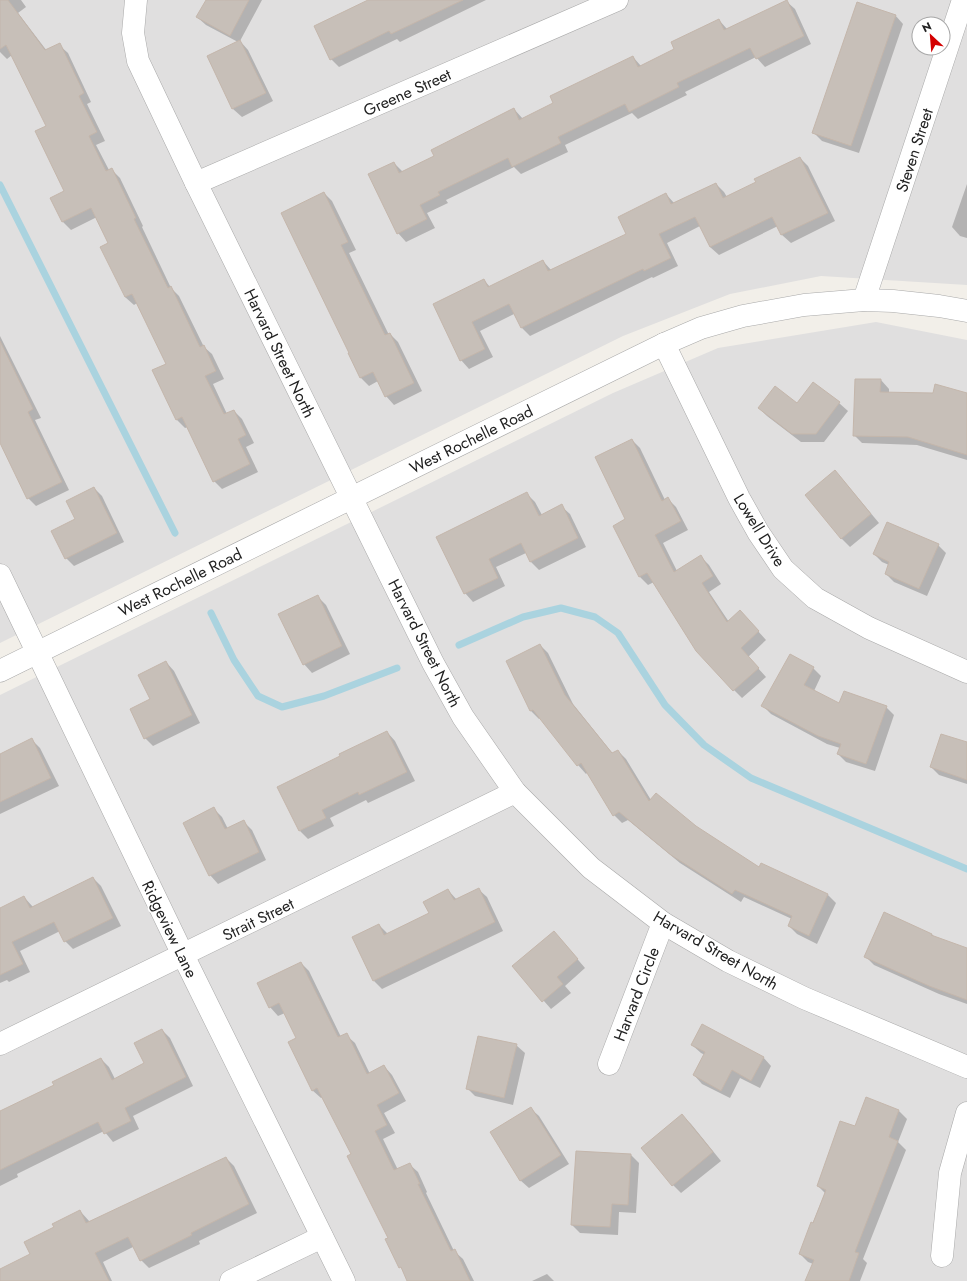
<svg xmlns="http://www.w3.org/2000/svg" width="967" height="1281" font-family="Jost,sans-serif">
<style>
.residential{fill:#e0dfdf;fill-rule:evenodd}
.shadow{fill:#0003}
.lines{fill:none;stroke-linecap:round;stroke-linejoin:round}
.stream{stroke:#aad3df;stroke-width:7}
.building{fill:#c7bfb8;stroke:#c4b6ab}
.minor-casing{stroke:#a9a9a9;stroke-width:23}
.minor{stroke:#fff;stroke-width:22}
.labels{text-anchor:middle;stroke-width:3.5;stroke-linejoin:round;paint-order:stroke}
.street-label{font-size:16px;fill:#222;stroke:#fff}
</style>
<rect width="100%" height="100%" fill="#f2efe9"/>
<!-- residential -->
<g class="residential">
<path d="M 0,0 L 967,0 L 967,285 L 821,276 L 730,294 L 623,336 L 0,643 ZM 919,24 L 943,24 L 943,48 L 919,48 Z"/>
<path d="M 876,322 L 967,340 L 967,1281 L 0,1281 L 0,695 L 613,393 L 718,348 Z"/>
</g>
<!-- shadow -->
<g class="shadow">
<path d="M 0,0 L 21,0 L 26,7 L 18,13 L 47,51 L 59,45 L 68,53 L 91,102 L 87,104 L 105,141 L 96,145 L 109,170 L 111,169 L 120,178 L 143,226 L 142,227 L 171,288 L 179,296 L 204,347 L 212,354 L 224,379 L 213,384 L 227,414 L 234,411 L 242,419 L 254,443 L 246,447 L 258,472 L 222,489 L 214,481 L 188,427 L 185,428 L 177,420 L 153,371 L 167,364 L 137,303 L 134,305 L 125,297 L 110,244 L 97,217 L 71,230 L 63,222 L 51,199 L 65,192 L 47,126 L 12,55 L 7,59 L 0,52 Z"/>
<path d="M 207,0 L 262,0 L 240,41 L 248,50 L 273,101 L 242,117 L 233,109 L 208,57 L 238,42 L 206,25 L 197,17 Z"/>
<path d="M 371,0 L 486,0 L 400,42 L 397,39 L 339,67 L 331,59 Z"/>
<path d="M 786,1 L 795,9 L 811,44 L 765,67 L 756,57 L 685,92 L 687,95 L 638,119 L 632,113 L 565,145 L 568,152 L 521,174 L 514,167 L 446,200 L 448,203 L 427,213 L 435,228 L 406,242 L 398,233 L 394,163 L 403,172 L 435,156 L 514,109 L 523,119 L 554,104 L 633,57 L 641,66 L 676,49 L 719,20 L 727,29 Z"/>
<path d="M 895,15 L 903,24 L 859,153 L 822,141 L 813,132 Z"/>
<path d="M 800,158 L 808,166 L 835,221 L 791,243 L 782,235 L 778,226 L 719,255 L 710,247 L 700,226 L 667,243 L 678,266 L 653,278 L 652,277 L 530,336 L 522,328 L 514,314 L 480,331 L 493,357 L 469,369 L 461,360 L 434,305 L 484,280 L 490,287 L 543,261 L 552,271 L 627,235 L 666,194 L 674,203 L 716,184 L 724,192 L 727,197 L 757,183 Z"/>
<path d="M 967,184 L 967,238 L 960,236 L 952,227 Z"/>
<path d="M 324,193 L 332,201 L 356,250 L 349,253 L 389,335 L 390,334 L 398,342 L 422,391 L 394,405 L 386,396 L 378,381 L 369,386 L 361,378 L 349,354 L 351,353 Z"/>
<path d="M 0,336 L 41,418 L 35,420 L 69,490 L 36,506 L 28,498 L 0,440 Z"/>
<path d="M 881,380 L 889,389 L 889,393 L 967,394 L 967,460 L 917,445 L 862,443 L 854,435 Z"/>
<path d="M 813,383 L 839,403 L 848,411 L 824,442 L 801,442 L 767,416 L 759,408 L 797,404 Z"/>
<path d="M 632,440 L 640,448 L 665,500 L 668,499 L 676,507 L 688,530 L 663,543 L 677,571 L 701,557 L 709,565 L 721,584 L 709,592 L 729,622 L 748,620 L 766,640 L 748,657 L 766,677 L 742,698 L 734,690 L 654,582 L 648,585 L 640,577 L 627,520 Z"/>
<path d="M 835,471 L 843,480 L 879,523 L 850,547 L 842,539 L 806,495 Z"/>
<path d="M 94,488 L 102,496 L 124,542 L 74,566 L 66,558 L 76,520 Z"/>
<path d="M 527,494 L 535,502 L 542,515 L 561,506 L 570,514 L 586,547 L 539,570 L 531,562 L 526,553 L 496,567 L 505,586 L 473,602 L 465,593 Z"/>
<path d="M 938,545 L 946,553 L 927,596 L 894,582 L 886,574 L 889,565 L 882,562 L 874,554 Z"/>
<path d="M 317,596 L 326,605 L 350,654 L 312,673 L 304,664 Z"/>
<path d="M 540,645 L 548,653 L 573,704 L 613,754 L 618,751 L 626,759 L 651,800 L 759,869 L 828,895 L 836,903 L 817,944 L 797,934 L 789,926 L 792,919 L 744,897 L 741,902 L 680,863 L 628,820 L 622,823 L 614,815 L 588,772 L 586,774 L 578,765 L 540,718 L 539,719 L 531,711 L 507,661 Z"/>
<path d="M 166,662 L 174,671 L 200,723 L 153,746 L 145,738 L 151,700 Z"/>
<path d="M 813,668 L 821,676 L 814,691 L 840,705 L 886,707 L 894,715 L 875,771 L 846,762 L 838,754 L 840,748 L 827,744 L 771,714 L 763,706 Z"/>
<path d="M 387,732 L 395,741 L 415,781 L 368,803 L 366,800 L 330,818 L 334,826 L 308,839 L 300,831 Z"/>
<path d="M 32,740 L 40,748 L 59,786 L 0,814 L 0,755 Z"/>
<path d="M 967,743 L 967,784 L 939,775 L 931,767 Z"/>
<path d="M 214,809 L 222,817 L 228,829 L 243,821 L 252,830 L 266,860 L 218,884 L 210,875 Z"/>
<path d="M 93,878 L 101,886 L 121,926 L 73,949 L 65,941 L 60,931 L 20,951 L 30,972 L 9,982 L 7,980 L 0,983 L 0,909 L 24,897 L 33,907 Z"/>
<path d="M 478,889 L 487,897 L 503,931 L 382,989 L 374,981 L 379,925 L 388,934 L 430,913 L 448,890 L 457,900 Z"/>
<path d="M 932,934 L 935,938 L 967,949 L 967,1004 L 939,994 L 874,965 L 866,957 Z"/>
<path d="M 562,941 L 585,968 L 565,986 L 571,993 L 551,1009 L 513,966 Z"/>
<path d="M 301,963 L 309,971 L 341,1037 L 346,1035 L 355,1043 L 370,1074 L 384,1066 L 392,1075 L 406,1101 L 384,1113 L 395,1133 L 383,1139 L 398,1170 L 409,1164 L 418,1172 L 427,1192 L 426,1193 L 454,1251 L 463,1259 L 474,1281 L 408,1281 L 387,1240 L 389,1239 L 352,1154 L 323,1097 L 321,1098 L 312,1090 L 297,1039 L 285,1013 L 278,1016 L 270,1007 Z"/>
<path d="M 162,1030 L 170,1038 L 193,1086 L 133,1116 L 139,1129 L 113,1142 L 104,1131 L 17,1174 L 18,1177 L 0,1186 L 0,1112 L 55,1085 L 101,1059 L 109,1067 L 115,1079 L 146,1064 Z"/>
<path d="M 516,1045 L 525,1053 L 513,1105 L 475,1096 L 467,1088 Z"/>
<path d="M 692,1045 L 763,1057 L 771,1066 L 760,1088 L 740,1078 L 730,1098 L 702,1084 L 694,1075 L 705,1055 L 701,1053 Z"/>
<path d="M 867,1099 L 899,1111 L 907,1119 L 898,1142 L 906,1150 L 863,1259 L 867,1263 L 860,1281 L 806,1281 L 813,1264 L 808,1262 L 800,1254 L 825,1193 L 818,1186 L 856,1127 Z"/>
<path d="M 530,1108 L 539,1116 L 569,1164 L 529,1188 L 520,1180 Z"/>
<path d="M 682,1116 L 691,1124 L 721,1161 L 681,1193 L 673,1185 Z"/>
<path d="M 631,1155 L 639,1163 L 636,1213 L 619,1212 L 618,1235 L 580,1233 L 572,1225 Z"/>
<path d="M 226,1158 L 234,1166 L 257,1213 L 199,1241 L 200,1244 L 149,1268 L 141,1260 L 133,1247 L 103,1262 L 112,1281 L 0,1281 L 0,1272 L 31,1255 L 55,1227 L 80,1211 L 90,1222 Z"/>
<path d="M 547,1274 L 554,1281 L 532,1281 Z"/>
</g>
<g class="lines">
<!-- stream -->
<g class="stream">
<path d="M 0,185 L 175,533"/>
<path d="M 211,613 L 234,660 L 258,696 L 282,707 L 324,696 L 397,668"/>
<path d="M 459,645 L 523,617 L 561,608 L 595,617 L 618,633 L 665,705 L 704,745 L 751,778 L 967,869"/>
</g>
</g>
<!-- building -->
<g class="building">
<path d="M 0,0 L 8,0 L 45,50 L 60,43 L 84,93 L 79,96 L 97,132 L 89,136 L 106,171 L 112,168 L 136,218 L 134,219 L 168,288 L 171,286 L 200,347 L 204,345 L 216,371 L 205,376 L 224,414 L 234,410 L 246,435 L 238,439 L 250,464 L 213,482 L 182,417 L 176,420 L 152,370 L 166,364 L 132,294 L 125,297 L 100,247 L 108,243 L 91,208 L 62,222 L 50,198 L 64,191 L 35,131 L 46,126 L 6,45 L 0,49 Z"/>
<path d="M 206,0 L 249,0 L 230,36 L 196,17 Z"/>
<path d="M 368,0 L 463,0 L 391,34 L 389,31 L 330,60 L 314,26 Z"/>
<path d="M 787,0 L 804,36 L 756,59 L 750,48 L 677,83 L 679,87 L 629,112 L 625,104 L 558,137 L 561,143 L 512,167 L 508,158 L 438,192 L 440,195 L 420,205 L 427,219 L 397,234 L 368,174 L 394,162 L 399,173 L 434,156 L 431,150 L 514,108 L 519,120 L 553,103 L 550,96 L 633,56 L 638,67 L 674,49 L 671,42 L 719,19 L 724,30 Z"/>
<path d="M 857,2 L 896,15 L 851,146 L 812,133 Z"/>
<path d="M 240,40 L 266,93 L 232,109 L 207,56 Z"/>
<path d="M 800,157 L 828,213 L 781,235 L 772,217 L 710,247 L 695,217 L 659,234 L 671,258 L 644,271 L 643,269 L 521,328 L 509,304 L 472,322 L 485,349 L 460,361 L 433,304 L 484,279 L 488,287 L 543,260 L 548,271 L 626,234 L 618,217 L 666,193 L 671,204 L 716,183 L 723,198 L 756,182 L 754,179 Z"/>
<path d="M 324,192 L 348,242 L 341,245 L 385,335 L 390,333 L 414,383 L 385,397 L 373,372 L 360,378 L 348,353 L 349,353 L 281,213 Z"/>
<path d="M 0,341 L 33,409 L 28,412 L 62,482 L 27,499 L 0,443 Z"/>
<path d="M 855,379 L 881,379 L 880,392 L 933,393 L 935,384 L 967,393 L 967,455 L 908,437 L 853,436 Z"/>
<path d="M 813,382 L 840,402 L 816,434 L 792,434 L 758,408 L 775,386 L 797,403 Z"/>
<path d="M 632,439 L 662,501 L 668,497 L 681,521 L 655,535 L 674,572 L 701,555 L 713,576 L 702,583 L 727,622 L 740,610 L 759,631 L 741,648 L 759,668 L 733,691 L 696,651 L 647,573 L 639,577 L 613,526 L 625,519 L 595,457 Z"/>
<path d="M 835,470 L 871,514 L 841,539 L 805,495 Z"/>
<path d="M 94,487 L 117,533 L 65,559 L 51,531 L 75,519 L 66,501 Z"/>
<path d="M 527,492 L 539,516 L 562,504 L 578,538 L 530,562 L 521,543 L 489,559 L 498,578 L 464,594 L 436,537 Z"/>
<path d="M 887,522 L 939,544 L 919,589 L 885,574 L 889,562 L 873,554 Z"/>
<path d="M 318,595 L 342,646 L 303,665 L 278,614 Z"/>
<path d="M 540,644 L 565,695 L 612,753 L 618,750 L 649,801 L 656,793 L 696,826 L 759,867 L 761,863 L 828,894 L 809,936 L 788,926 L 792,916 L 735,890 L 732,894 L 671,855 L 619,812 L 613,816 L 581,763 L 577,766 L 533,710 L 530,711 L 506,661 Z"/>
<path d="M 790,654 L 814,667 L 804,685 L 839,703 L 844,691 L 887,706 L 866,764 L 837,754 L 841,744 L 818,736 L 761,706 Z"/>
<path d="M 166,661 L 192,715 L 144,739 L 130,709 L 150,699 L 138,675 Z"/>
<path d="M 387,731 L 407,772 L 359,795 L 358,792 L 322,810 L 326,818 L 299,831 L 277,787 L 340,756 L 339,754 Z"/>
<path d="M 941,734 L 967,742 L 967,780 L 930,767 Z"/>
<path d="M 32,738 L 51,778 L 0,802 L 0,754 Z"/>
<path d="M 214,807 L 225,829 L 244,820 L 259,852 L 209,876 L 183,823 Z"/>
<path d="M 93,877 L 113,918 L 64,942 L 54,922 L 12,942 L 23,964 L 0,975 L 0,908 L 24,896 L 30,908 Z"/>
<path d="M 479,888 L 495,922 L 373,981 L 352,937 L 379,924 L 384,935 L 429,913 L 423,902 L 448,889 L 454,900 Z"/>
<path d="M 884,912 L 932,934 L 931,935 L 967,948 L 967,1000 L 929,986 L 864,957 Z"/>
<path d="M 554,931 L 578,959 L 557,977 L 563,984 L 542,1002 L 512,966 Z"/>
<path d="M 301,962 L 338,1037 L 347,1033 L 367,1074 L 384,1065 L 399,1093 L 377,1105 L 387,1125 L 375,1131 L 394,1170 L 410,1163 L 420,1184 L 418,1184 L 451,1251 L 455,1249 L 470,1281 L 407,1281 L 401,1267 L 399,1268 L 385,1239 L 388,1238 L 347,1156 L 351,1154 L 317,1088 L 312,1091 L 288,1042 L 296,1038 L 279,1003 L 269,1008 L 257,983 Z"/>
<path d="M 702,1024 L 764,1057 L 751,1081 L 732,1070 L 721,1091 L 693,1075 L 705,1052 L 691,1045 Z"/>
<path d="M 162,1029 L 186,1077 L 125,1108 L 131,1121 L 104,1134 L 98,1122 L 0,1170 L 0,1111 L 54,1085 L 52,1082 L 101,1058 L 112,1080 L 144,1063 L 134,1043 Z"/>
<path d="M 478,1036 L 517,1044 L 504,1098 L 466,1089 Z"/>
<path d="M 866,1097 L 899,1110 L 889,1137 L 898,1141 L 855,1252 L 859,1253 L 849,1281 L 805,1281 L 814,1260 L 799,1254 L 811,1222 L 813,1223 L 826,1190 L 817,1186 L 840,1121 L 855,1126 Z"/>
<path d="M 531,1107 L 561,1155 L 520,1181 L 490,1132 Z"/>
<path d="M 682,1114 L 713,1152 L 672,1186 L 641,1148 Z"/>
<path d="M 576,1151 L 631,1154 L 628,1205 L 612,1204 L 610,1227 L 571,1225 Z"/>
<path d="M 226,1157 L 249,1204 L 191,1233 L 192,1235 L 140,1261 L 128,1237 L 95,1253 L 109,1281 L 0,1281 L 0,1269 L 30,1254 L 24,1242 L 54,1227 L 52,1224 L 80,1210 L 86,1223 Z"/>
</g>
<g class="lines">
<!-- minor casing -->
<g class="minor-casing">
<g id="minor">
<path d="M 136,0 L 133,33 L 138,61 L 196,183 L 433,663 L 463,717 L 515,792 L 591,868 L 663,923 L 728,961 L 804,998 L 967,1067"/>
<path d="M 196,183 L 617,0"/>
<path d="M 864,300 L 963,0"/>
<path d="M 664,344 L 739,498 L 758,532 L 783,569 L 815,598 L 869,628 L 967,672"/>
<path d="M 0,575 L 183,955 L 344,1281"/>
<path d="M 0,671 L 664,344 L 701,328 L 743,316 L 804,305 L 864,300 L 893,301 L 939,306 L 967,311"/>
<path d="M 0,1044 L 515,792"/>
<path d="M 609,1064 L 663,923"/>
<path d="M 942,1256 L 950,1173 L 967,1113"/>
<path d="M 231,1281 L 322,1237"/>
</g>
</g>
<!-- minor -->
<use href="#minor" class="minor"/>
</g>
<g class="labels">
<!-- street labels -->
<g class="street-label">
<text transform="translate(407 92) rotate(-24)" y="6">Greene Street</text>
<text transform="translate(914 150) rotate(-72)" y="6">Steven Street</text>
<text transform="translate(280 353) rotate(64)" y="6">Harvard Street North</text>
<text transform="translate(471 439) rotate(-26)" y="6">West Rochelle Road</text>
<text transform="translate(760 530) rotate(58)" y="6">Lowell Drive</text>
<text transform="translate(180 582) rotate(-26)" y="6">West Rochelle Road</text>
<text transform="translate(425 643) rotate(63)" y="6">Harvard Street North</text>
<text transform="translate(258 919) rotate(-26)" y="6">Strait Street</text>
<text transform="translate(170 929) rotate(64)" y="6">Ridgeview Lane</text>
<text transform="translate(716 950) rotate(30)" y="6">Harvard Street North</text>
<text transform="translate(636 994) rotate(-69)" y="6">Harvard Circle</text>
</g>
</g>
<!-- north arrow -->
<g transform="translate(931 36) rotate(334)"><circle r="19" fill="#ffffff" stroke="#a7a7a7"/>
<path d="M0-3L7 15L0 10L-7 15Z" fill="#d40000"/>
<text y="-6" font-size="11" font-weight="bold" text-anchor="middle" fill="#222222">N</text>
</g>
</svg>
